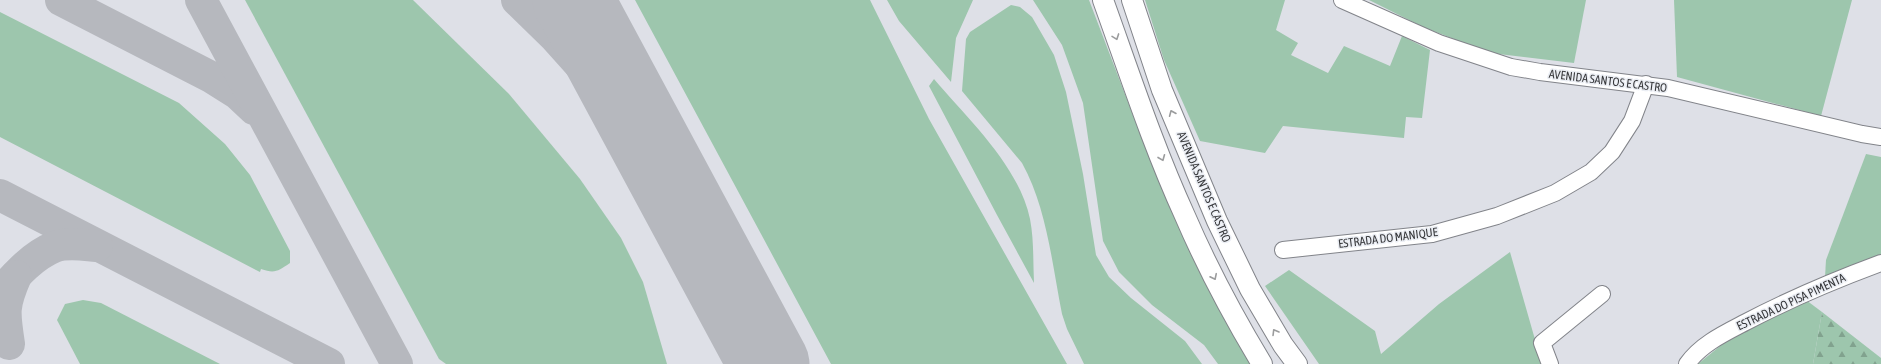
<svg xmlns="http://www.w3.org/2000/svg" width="1881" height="364" font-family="'Asap Condensed',sans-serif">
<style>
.green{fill:#9dc6ad}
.forest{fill:url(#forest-firs)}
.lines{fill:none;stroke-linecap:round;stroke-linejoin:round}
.taxiway{stroke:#b6b8be;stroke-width:32}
.runway{stroke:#b6b8be;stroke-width:81}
.minor-casing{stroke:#82848a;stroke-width:18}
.major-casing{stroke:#82848a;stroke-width:22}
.minor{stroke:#fff;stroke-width:16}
.major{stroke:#fff;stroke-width:20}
.oneway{stroke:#9b9c9d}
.labels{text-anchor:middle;stroke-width:3;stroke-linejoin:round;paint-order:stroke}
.street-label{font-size:12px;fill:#37383b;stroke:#ebeef4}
</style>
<defs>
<pattern id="forest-firs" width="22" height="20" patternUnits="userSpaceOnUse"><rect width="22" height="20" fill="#9dc6ad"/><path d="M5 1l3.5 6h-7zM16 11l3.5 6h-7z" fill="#81a28e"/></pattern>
</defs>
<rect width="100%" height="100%" fill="#dee0e7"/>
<!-- green -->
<g class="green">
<path d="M 245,0 L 413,0 L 509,94 L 580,179 L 621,238 L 643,282 L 667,364 L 446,364 L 439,359 Z"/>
<path d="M 635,0 L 870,0 L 929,119 L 1067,364 L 831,364 Z"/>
<path d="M 887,0 L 973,0 L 956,38 L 951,82 L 899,21 Z"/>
<path d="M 1033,0 L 1089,0 L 1141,136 L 1192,241 L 1260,364 L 1218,364 L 1204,345 L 1152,305 L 1119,272 L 1103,241 L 1083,103 L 1062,45 Z"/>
<path d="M 1145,0 L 1285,0 L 1276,30 L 1298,43 L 1291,55 L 1328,73 L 1344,46 L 1390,66 L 1402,36 L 1430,50 L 1422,118 L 1406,117 L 1404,138 L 1283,126 L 1265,153 L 1200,141 L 1164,60 Z"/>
<path d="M 1369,0 L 1586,0 L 1574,63 L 1490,53 L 1423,27 Z"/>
<path d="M 1674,0 L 1852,0 L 1821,116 L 1677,77 Z"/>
<path d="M 1011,5 L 1020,7 L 1032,17 L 1054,55 L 1066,92 L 1083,174 L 1096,255 L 1109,277 L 1131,298 L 1185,341 L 1202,364 L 1084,364 L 1067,329 L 1062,314 C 1052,264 1047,208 1022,163 L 962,91 L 966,39 L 970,32 Z"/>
<path d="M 0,12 L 179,103 L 225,144 L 250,175 L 290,251 L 290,263 C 278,271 275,274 261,269 L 260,272 L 0,137 Z"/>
<path d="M 934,79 C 968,119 1019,166 1030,219 C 1034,239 1033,262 1034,283 L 997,215 L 929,86 Z"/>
<path d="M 1866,154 L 1881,157 L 1881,255 L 1841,273 L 1825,277 L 1826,260 Z"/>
<path d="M 1510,252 L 1542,364 L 1319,364 L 1265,286 L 1289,270 L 1375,331 L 1381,354 L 1439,304 Z"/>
<path d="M 83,300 L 101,303 L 220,364 L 80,364 L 57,320 L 65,304 Z"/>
<path d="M 1806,300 L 1822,312 L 1813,364 L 1698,364 L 1736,333 Z"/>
</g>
<!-- forest -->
<path class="forest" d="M 1822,312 L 1881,358 L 1881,364 L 1813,364 Z"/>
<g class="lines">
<!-- taxiway -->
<g class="taxiway">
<path d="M 61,0 L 211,77 L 238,94 L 254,109"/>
<path d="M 201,0 L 397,364"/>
<path d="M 517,0 L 555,37 L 607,95 L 674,187"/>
<path d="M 0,195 L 329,364"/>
<path d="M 0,293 C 15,276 32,256 54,247 C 67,242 83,245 97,246"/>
<path d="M 9,344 C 4,312 3,306 16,276"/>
</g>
<!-- runway -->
<path class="runway" d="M 573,0 L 769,364"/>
<!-- minor casing -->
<g class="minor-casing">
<g id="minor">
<path d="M 1342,0 L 1439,43 L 1511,67 L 1540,72 L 1668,88 L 1862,134 L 1881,137"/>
<path d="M 1283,250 L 1432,234 L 1497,216 L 1555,193 L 1591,172 L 1612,152 L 1632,121 L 1646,84"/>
<path d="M 1550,364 L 1542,343 L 1602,294"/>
<path d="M 1687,364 C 1701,344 1725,333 1746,322 C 1790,299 1835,280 1881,263"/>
</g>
</g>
<!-- major casing -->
<g class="major-casing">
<g id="major">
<path d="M 1103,0 C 1129,72 1153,146 1185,216 C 1207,267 1233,316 1262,364"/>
<path d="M 1132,0 L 1162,90 L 1217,221 L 1250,289 L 1283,345 L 1297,364"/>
</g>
</g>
<!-- minor -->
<use href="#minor" class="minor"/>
<!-- major -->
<use href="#major" class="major"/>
</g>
<!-- one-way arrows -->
<defs><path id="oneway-chevron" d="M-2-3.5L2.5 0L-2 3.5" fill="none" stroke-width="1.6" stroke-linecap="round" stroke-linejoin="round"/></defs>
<g class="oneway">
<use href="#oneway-chevron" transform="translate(1116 37) rotate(70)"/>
<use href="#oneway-chevron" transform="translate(1172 113) rotate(-113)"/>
<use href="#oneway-chevron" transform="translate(1162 158) rotate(68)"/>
<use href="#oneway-chevron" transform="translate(1214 277) rotate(64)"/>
<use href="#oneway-chevron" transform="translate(1275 332) rotate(-121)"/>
</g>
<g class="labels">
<!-- street labels -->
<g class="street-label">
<text transform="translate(1608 81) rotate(7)" y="4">AVENIDA SANTOS E CASTRO</text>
<text transform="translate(1204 187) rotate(67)" y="4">AVENIDA SANTOS E CASTRO</text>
<text transform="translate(1388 238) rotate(-7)" y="4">ESTRADA DO MANIQUE</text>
<text transform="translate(1791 302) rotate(-25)" y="4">ESTRADA DO PISA PIMENTA</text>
</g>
</g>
</svg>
